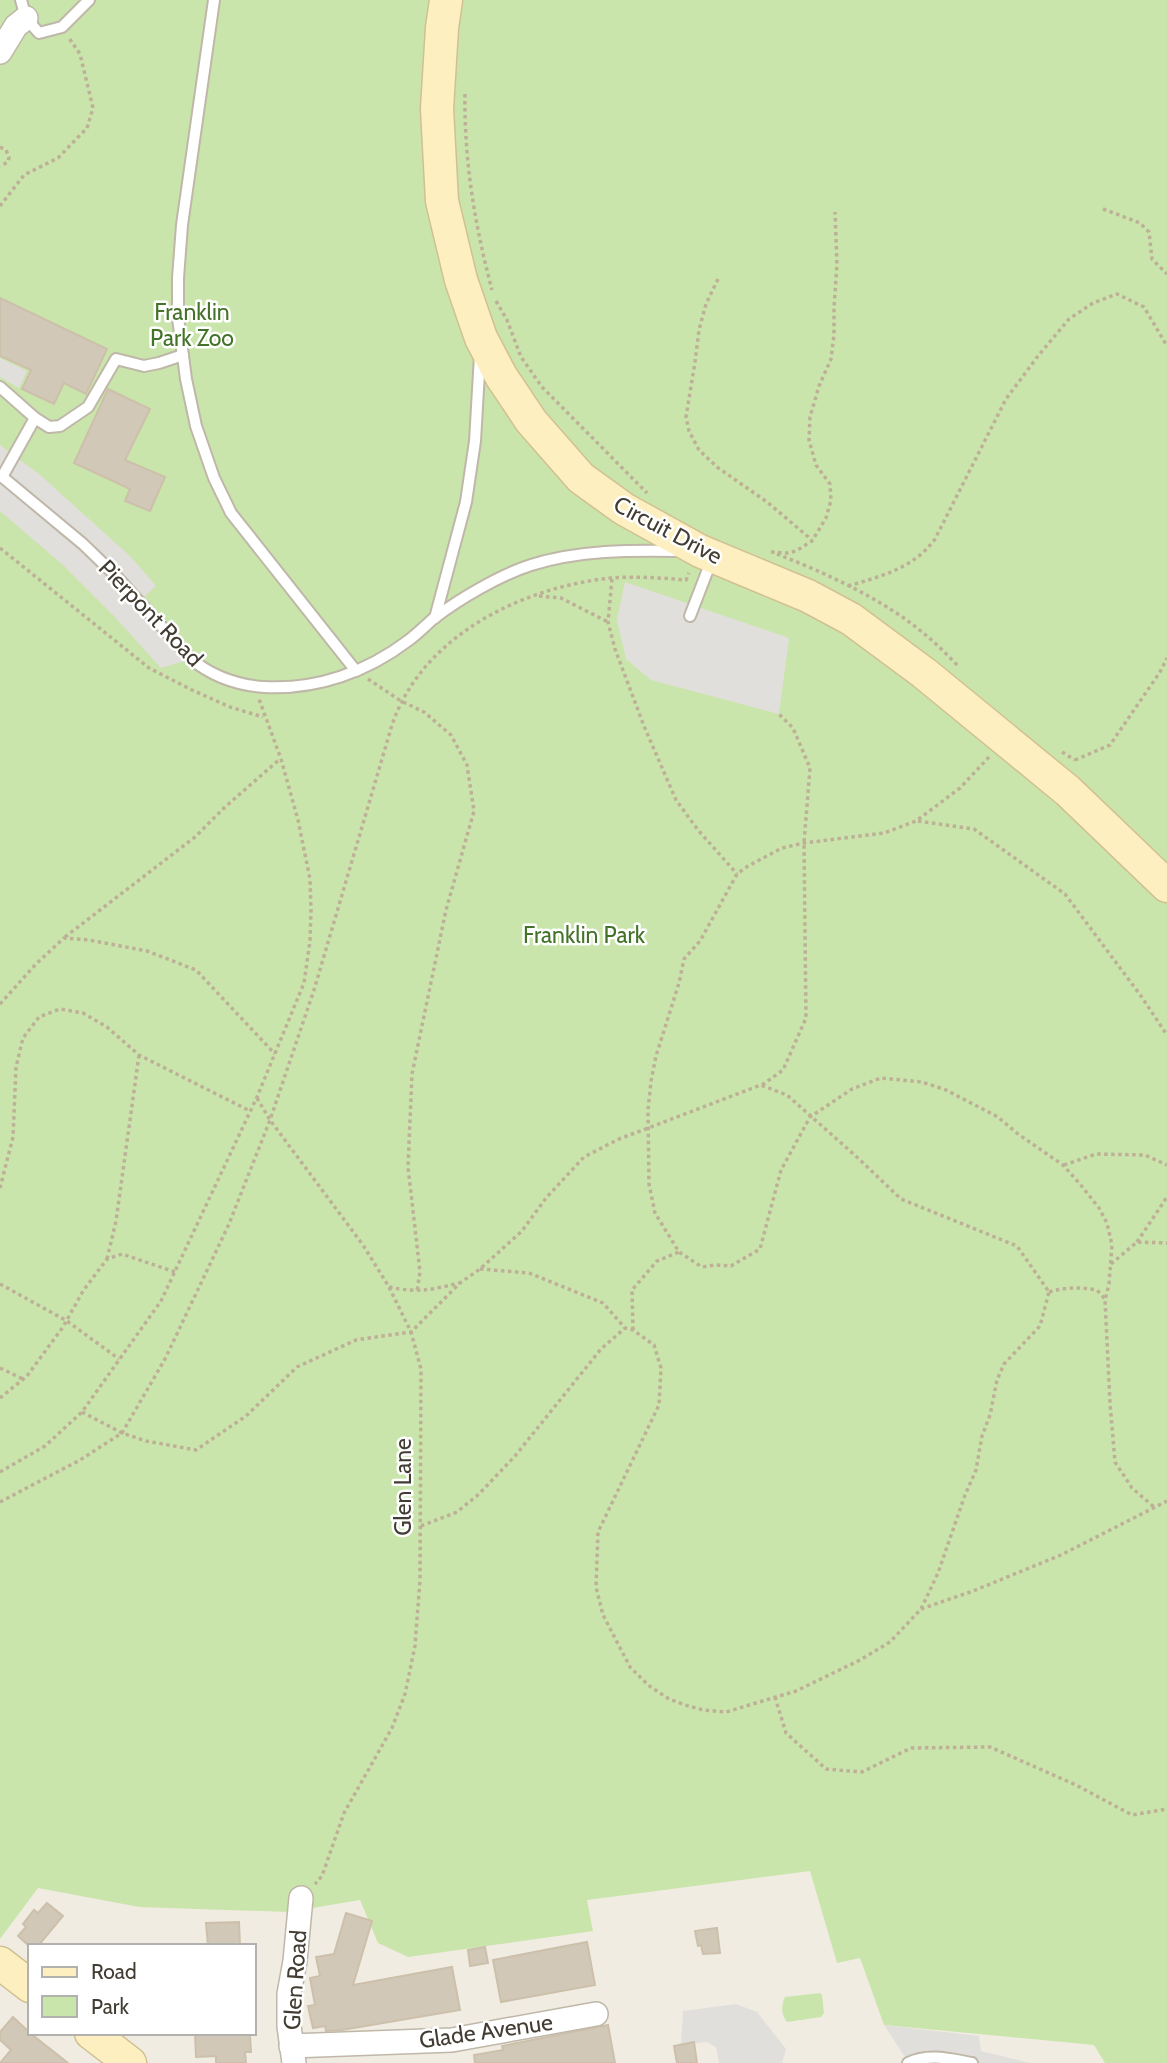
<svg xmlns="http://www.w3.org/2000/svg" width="1167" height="2063" font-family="Cabin,sans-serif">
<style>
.green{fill:#cae5ab}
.parking{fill:#e1dfdb}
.building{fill:#d2c8b8;stroke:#cdc0ab;stroke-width:2}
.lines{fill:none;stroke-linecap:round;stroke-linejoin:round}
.lane-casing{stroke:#bfb7a8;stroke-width:14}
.street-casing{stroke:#bfb7a8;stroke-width:26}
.secondary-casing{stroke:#d1c092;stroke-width:35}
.path{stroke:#bdb097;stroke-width:3.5;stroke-dasharray:3.5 3.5;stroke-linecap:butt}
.lane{stroke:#fff;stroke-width:10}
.street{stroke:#fff;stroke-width:23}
.secondary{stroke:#fdefbf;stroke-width:32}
.labels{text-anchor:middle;stroke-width:5;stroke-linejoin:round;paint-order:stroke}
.park-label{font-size:23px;fill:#437228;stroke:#fff}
.street-label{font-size:23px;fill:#423c33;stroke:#fff}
</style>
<rect width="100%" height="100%" fill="#f1ece2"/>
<!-- green -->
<g class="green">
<path d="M 0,0 L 1167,0 L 1167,2063 L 1105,2063 L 1094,2045 L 884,2025 L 860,1958 L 837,1963 L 810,1871 L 587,1900 L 593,1931 L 408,1957 L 378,1943 L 360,1900 L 289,1912 L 139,1907 L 38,1888 L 0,1939 Z"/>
<path d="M 820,1993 L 822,1995 L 824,2013 L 821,2017 L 787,2022 C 781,2014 781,2006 785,1997 Z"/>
</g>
<!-- parking -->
<g class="parking">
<path d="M 0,358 L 27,371 L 19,388 L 0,377 Z"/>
<path d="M 0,445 L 39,474 L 131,557 L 156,586 L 140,601 L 191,659 L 161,668 L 114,616 L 63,565 L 0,511 Z"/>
<path d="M 625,582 L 789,638 L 779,714 L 651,680 L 626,659 L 617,620 Z"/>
<path d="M 736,2004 L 757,2012 L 786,2049 L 782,2063 L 719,2063 L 716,2047 L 706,2042 L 681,2045 L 683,2011 Z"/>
<path d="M 884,2025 L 979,2036 L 981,2051 L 1030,2063 L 909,2063 Z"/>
</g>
<!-- building -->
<g class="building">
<path d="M 0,298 L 107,349 L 86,394 L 64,383 L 54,404 L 22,389 L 31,370 L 0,356 Z"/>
<path d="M 108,389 L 150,409 L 125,460 L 165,477 L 150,511 L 125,501 L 130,489 L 74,463 Z"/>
<path d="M 47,1903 L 63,1916 L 38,1946 L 29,1946 L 18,1936 L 26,1927 L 23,1924 L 34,1910 L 38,1913 Z"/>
<path d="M 346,1913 L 372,1921 L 353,1985 L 452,1967 L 460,2010 L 342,2030 L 326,2031 L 325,2026 L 313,2028 L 308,2006 L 315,2005 L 310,1978 L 320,1976 L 316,1957 L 334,1954 Z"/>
<path d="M 239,1922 L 240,1946 L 208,1946 L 206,1923 Z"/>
<path d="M 717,1928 L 720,1953 L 703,1954 L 701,1945 L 698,1946 L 695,1931 Z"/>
<path d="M 587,1942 L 595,1985 L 501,2002 L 493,1960 Z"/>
<path d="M 485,1947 L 488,1963 L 470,1966 L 468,1950 Z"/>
<path d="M 13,2017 L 30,2033 L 68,2063 L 0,2063 L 11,2050 L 0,2040 L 0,2032 Z"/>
<path d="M 608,2025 L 615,2063 L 475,2063 L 474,2055 L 503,2050 L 502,2046 Z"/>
<path d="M 195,2033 L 250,2035 L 251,2052 L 245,2052 L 246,2063 L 216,2063 L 216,2056 L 196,2057 Z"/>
<path d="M 694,2042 L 697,2063 L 677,2063 L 674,2046 Z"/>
</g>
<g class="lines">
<!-- lane casing -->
<g class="lane-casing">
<g id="lane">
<path d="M 21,0 L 26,18 L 39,33 L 62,27 L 89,0"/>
<path d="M 214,0 L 182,225 L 178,278 L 178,318 L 186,379 L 196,426 L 214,478 L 231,513 L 356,671"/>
<path d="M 0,387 L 35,418 L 49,427 L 60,426 L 88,407 L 116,359 L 144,366 L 159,363 L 183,355"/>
<path d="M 0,475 L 83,544 L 115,575 L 191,659 C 213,677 236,685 264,687 C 317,690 367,672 409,640 C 417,634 425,626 433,619 C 459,599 500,575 531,565 C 579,550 630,550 680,551"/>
<path d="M 2,477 L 35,418"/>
<path d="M 690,616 L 712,559"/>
<path d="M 435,618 L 466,502 L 475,441 L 480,355"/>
<path d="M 908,2063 C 929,2053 950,2059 972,2063"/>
</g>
</g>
<!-- street casing -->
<g class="street-casing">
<g id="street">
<path d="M 0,52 L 16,26 L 26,18"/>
<path d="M 291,2046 L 452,2040 L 596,2014"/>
<path d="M 294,2063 L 289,2026 L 289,1994 L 295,1961 L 301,1898"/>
</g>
</g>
<!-- secondary casing -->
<g class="secondary-casing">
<g id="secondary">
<path d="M 446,0 L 442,28 L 437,109 L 442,201 L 461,280 L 481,338 L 501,376 L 531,421 L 581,478 L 624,509 L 700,551 L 808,596 L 851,619 L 924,673 L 1068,791 L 1167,886"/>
<path d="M 0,1963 L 30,1986"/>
<path d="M 91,2033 L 130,2063"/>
</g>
</g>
<!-- path -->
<g class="path">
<path d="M 465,94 C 464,161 475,226 492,290"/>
<path d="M 0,147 L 6,150 L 9,157 L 8,162 L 0,166"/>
<path d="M 0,206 L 24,175 L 58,158 L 87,128 L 93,108 L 80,54 L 69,38"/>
<path d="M 1103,209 L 1140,223 L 1149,232 L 1152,259 L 1167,274"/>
<path d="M 718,279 L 706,304 L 699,330 L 695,362 L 686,417 L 689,431 L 699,450 L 717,467 L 767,502 L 812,540"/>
<path d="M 496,301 L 507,320 L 521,357 L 542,387 L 647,493"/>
<path d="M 0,548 L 149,668 L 192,690 L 230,707 L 263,717"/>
<path d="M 771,552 L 787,553 L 796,551 L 812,541 L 826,518 L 831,500 L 830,484 L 816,465 L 809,440 L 810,417 L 819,386 L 831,359 L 834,335 L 834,307 L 837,265 L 835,212"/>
<path d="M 777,554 C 828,574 887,601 928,637 C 939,646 949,657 959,667"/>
<path d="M 612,579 L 608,622 L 615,649 L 644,726 L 676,800 L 698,830 L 737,874"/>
<path d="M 848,586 C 882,576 914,568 935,539 L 1006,399 L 1038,356 L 1069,319 L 1093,303 L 1117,294 L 1144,307 L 1167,346"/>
<path d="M 539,596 L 561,598 L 608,622"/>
<path d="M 368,679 L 401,701 L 424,712 L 451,735 L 467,765 L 474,811 L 446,910 L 412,1074 L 408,1167 L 420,1272 L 417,1291"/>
<path d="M 1062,752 L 1075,760"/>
<path d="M 989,757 L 960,788 L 916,821 L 884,833 L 804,843 L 782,848 L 748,866 L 737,874 L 700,941 L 684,959 L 679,983 L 656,1056 L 651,1081 L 648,1110 L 649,1184 L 655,1213 L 679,1252 L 702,1267 L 715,1265 L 731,1266 L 760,1249 L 781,1170 L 810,1117 L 852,1089 L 881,1078 L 922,1082 L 946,1090 L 998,1117 L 1018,1134 L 1063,1165 L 1080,1184 L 1099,1208 L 1107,1223 L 1112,1245 L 1109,1284 L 1105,1300 L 1110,1403 L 1115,1462 L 1132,1488 L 1154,1507"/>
<path d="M 1075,760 L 1110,745 L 1160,672 L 1167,658"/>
<path d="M 918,821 L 974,829 L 1065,894 L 1141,996 L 1167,1035"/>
<path d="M 65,937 L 195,837 L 225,807 L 280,759"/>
<path d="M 0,1004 L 36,964 L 64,938 L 89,940 L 147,951 L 196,970 L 275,1054"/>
<path d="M 762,1085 L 783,1070 L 806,1018 L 804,843 L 810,768 L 793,728 L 779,714"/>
<path d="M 257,1098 L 270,1120 L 363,1245 L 389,1287 L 411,1332 L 421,1369 L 420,1580 L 415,1646 L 405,1694 L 392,1728 L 344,1813 L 322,1876 L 315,1884"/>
<path d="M 1064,1165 L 1096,1154 L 1145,1155 L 1167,1165"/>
<path d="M 0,1188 L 13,1137 L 16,1067 L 23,1038 L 39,1017 L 60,1009 L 83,1013 L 107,1027 L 139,1055 L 250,1111"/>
<path d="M 1137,1242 L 1167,1197"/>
<path d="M 107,1259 L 116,1221 L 139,1055"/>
<path d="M 1111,1264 L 1137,1242 L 1167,1243"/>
<path d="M 480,1269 L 529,1273 L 603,1303 L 625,1328 L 633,1330 L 654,1345 L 661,1368 L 659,1405 L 598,1532 L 596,1587 L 603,1615 L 630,1667 L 648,1685 L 669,1699 L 685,1705 L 703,1710 L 726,1712 L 796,1691 L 860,1660 L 890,1642 L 921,1609 L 938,1573 L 965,1495 L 976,1470 L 982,1436 L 990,1415 L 997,1380 L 1004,1364 L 1040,1326 L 1049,1292"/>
<path d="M 0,1284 L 67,1321 L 119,1359"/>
<path d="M 389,1287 C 417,1293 432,1290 459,1283"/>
<path d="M 1049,1292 C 1066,1287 1080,1287 1097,1290 L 1105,1299"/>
<path d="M 633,1330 L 632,1290 L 657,1261 L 679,1252"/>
<path d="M 0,1368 L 23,1379"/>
<path d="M 0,1398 L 27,1376 L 63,1327 L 83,1291 L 107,1259 L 122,1254 L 175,1272"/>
<path d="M 82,1412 L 122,1433 L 146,1441 L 196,1450 L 246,1416 L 297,1367 L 356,1340 L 411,1332 L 460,1283 L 480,1269 L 522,1231 L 546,1198 L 584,1157 L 619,1139 L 761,1085 L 787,1095 L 858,1158 L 901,1199 L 1017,1246 L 1049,1292"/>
<path d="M 0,1472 L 45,1446 L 82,1412 L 161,1301 L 257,1097 L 304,983 L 310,941 L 311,910 L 310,879 L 298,820 L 281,759 L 259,699"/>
<path d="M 0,1502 L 80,1460 L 122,1433 L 165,1359 L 229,1224 L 270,1120 L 314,990 L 392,725 C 422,636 522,587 611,578 C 636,576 661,578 686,580 L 689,573"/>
<path d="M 421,1526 L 457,1512 L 479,1494 L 515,1456 L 601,1349 L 625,1328"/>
<path d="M 921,1609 L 973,1591 L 1061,1555 L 1167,1501"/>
<path d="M 775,1697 L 786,1733 L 826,1769 L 862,1772 L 911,1748 L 990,1747 L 1076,1785 L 1132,1815 L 1167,1809"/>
</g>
<!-- lane -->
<use href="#lane" class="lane"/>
<!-- street -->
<use href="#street" class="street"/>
<!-- secondary -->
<use href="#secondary" class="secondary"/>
</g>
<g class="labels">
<!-- park labels -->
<g class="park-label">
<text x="192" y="320">Franklin<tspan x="192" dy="26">Park Zoo</tspan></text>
<text x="584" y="943">Franklin Park</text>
</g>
<!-- street labels -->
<g class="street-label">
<text transform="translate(668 530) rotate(28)" y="8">Circuit Drive</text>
<text transform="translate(151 613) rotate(46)" y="8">Pierpont Road</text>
<text transform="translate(403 1487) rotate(-90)" y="8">Glen Lane</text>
<text transform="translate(295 1980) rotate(-86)" y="8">Glen Road</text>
<text transform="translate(486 2031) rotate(-8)" y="8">Glade Avenue</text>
</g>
</g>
<!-- legend -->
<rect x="28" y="1944" width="228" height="91" fill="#ffffff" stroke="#b3b1ad" stroke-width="2"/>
<rect x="42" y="1967" width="35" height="10" fill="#fdefbf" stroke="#b3b1ad" stroke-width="2"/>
<text x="91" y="1979" font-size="21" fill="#423c33">Road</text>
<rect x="42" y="1996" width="35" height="21" fill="#cae5ab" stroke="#b3b1ad" stroke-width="2"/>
<text x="91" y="2014" font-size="21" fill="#423c33">Park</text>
</svg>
